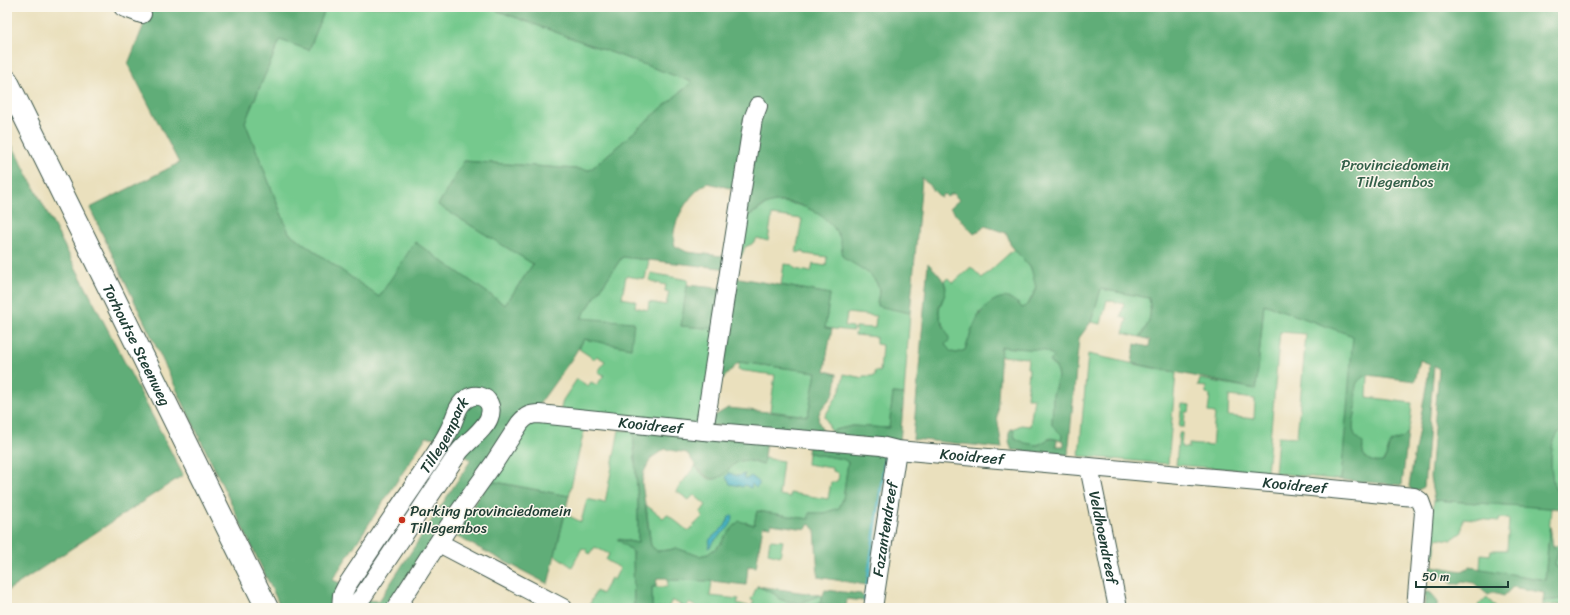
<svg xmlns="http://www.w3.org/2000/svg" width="1570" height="615" font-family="Sriracha,sans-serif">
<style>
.green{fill:#75c98d;stroke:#4a8360;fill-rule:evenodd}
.forest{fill:#60ad78;stroke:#407556;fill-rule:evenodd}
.water{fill:#47b3c3;stroke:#33787c}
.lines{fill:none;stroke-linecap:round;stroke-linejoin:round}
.stream{stroke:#47b3c3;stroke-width:3.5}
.minor-casing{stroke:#3d5549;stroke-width:20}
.major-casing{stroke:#3d5549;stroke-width:24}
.minor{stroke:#fff;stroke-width:18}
.major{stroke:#fff;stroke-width:22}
.poi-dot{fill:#c8321e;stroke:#fbf7ec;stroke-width:1.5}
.labels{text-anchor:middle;stroke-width:3;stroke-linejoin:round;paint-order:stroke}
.park-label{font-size:15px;fill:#34604a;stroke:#fbf7ec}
.street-label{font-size:15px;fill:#1f3d34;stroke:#fbf7ec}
.poi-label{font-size:15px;fill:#1f3d34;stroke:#fbf7ec;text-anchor:start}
</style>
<rect width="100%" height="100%" fill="#fbf7ec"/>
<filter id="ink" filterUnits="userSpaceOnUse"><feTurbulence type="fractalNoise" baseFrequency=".025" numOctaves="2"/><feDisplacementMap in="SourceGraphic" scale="8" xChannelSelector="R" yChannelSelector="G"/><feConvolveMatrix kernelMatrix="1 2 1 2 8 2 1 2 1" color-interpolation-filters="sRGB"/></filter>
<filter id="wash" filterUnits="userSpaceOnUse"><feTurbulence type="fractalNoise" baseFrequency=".012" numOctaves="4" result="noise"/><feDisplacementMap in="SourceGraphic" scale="16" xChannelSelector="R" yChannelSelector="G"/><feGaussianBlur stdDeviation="0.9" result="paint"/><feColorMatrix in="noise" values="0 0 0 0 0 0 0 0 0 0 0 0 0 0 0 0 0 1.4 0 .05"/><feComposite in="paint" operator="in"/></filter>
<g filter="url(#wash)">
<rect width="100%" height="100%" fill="#eae0bd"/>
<!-- green -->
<g class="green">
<path d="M 326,7 L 487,7 L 692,82 L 590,170 L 464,161 L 438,205 L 533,264 L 505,305 L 416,243 L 379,297 L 289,233 L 245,122 L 280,40 L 309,50 Z"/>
<path d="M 772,202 C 798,201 826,212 839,235 C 842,241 843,251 845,259 C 857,265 879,276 879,292 C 879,296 877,301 877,305 L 910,313 L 904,394 L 893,393 L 889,428 L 852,426 L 831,431 L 825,416 L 840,391 L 844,374 L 863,378 L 863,376 L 875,376 L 875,371 L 880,372 L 882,345 L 876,344 L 876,337 L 855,335 L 856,327 L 875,328 L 876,316 L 847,313 L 845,326 L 853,327 L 853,331 L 825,328 L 830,294 L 781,285 L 784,264 L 793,265 L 795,269 L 811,272 L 813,264 L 826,266 L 827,257 L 805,254 L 803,251 L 796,253 L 802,219 L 772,215 L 768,241 L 757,238 L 752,244 L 745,247 L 742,255 L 740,257 L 744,215 C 755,216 762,205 772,202 Z"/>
<path d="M 1014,249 C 1033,270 1046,281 1025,307 L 1022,308 L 1018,303 L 980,312 L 971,332 L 965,350 L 957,353 L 951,352 L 944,344 L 945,327 L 940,320 L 939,310 L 945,293 L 946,287 L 944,281 L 948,278 L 953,283 L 971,267 L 982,278 Z"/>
<path d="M 622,257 L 649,260 L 645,279 L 626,276 L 622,298 L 636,301 L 635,307 L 648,310 L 649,302 L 666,305 L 669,292 L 665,291 L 666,285 L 656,283 L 649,280 L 651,273 L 688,280 L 681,326 L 720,329 L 705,425 L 560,412 L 563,400 L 577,379 L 588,386 L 591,382 L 597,385 L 604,375 L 598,372 L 605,361 L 597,356 L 594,359 L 579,349 L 584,339 L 631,348 L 581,318 Z"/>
<path d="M 1101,289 L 1149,298 C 1152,316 1150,322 1140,337 L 1123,333 L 1127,319 L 1121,317 L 1124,304 L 1107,300 L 1101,324 L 1091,322 Z"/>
<path d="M 1264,304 L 1354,336 L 1341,480 L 1275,473 L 1278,436 L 1297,437 L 1306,334 L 1280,332 L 1267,472 L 1176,465 L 1179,433 L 1182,433 L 1181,447 L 1189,448 L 1189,444 L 1212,446 L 1215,413 L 1208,412 L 1210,395 L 1206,394 L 1206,387 L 1198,386 L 1200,379 L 1256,389 ZM 1229,396 L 1255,399 L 1254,419 L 1228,416 Z"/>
<path d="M 1001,347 L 1043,350 L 1055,356 L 1052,359 L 1052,365 L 1056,367 L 1058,377 L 1053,395 L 1052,425 L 1062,435 L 1061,440 L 1050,438 C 1037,448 1028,447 1015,438 L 1013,429 L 1021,425 L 1030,426 L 1034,398 L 1027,398 L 1029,368 L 1027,368 L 1028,358 L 1000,356 Z"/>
<path d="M 1088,354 L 1176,373 L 1168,464 L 1079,456 Z"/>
<path d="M 739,362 L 816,372 L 808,416 L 770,411 L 775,375 L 738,370 Z"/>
<path d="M 1368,375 L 1367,397 L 1412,403 C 1411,412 1411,425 1407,434 C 1404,440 1398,438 1394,441 C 1385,447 1388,475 1367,458 C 1363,455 1362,451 1363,447 C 1348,429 1354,427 1356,406 C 1357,392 1350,381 1368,375 Z"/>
<path d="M 1182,404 L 1190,405 L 1189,412 L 1185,412 L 1184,427 L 1179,427 Z"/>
<path d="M 527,421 L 585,426 L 569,496 L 486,480 Z"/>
<path d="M 1563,429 L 1562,464 L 1563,465 L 1563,494 L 1555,489 C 1550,474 1547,438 1563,429 Z"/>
<path d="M 619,430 L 633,431 L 638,503 L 638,543 L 619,539 L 633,552 L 634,608 L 593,608 L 589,606 L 596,591 L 602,594 L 611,578 L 614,580 L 620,568 L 606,560 L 609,554 L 595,547 L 590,554 L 586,552 L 587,550 L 582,548 L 572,567 L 555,555 L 565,514 L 581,522 L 587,499 L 605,503 Z"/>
<path d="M 808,453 L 843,459 L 848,462 L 843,499 L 839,508 L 824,513 L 810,513 L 809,519 L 757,511 L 754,525 L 746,522 L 725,536 L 721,544 L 708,554 L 699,556 L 676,548 L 669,550 L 657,551 L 651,546 L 646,505 L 663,518 L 667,514 L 688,531 L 703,516 L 700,513 L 706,505 L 694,495 L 689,500 L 676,491 L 695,466 C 718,497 724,465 741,461 C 747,459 756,463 762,465 L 764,458 L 783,461 L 779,495 L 790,497 L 790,493 L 828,499 L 831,482 L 835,482 L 838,480 L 839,475 L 836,472 L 832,471 L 832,468 L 807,464 Z"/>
<path d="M 1434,500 L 1551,508 L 1545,580 L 1480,569 L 1481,554 L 1490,555 L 1491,550 L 1507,550 L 1509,519 L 1499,518 L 1499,521 L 1463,518 L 1462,532 L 1451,540 L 1437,538 L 1434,557 L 1428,556 Z"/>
<path d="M 770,540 L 783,541 L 780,556 L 768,553 Z"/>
<path d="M 1563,545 L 1563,569 L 1558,569 L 1555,564 L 1557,556 L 1553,546 Z"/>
<path d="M 668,580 L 712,581 L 710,596 L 739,599 L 737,603 L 751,607 L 754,601 L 751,600 L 757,586 L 775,594 L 779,599 L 785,601 L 801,603 L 820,595 L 824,596 L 820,603 L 829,606 L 829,608 L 818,608 L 813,604 L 807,608 L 699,608 L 689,603 L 686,608 L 672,600 L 668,608 L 652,608 L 652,587 L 667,587 Z"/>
<path d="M 1487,597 L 1496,608 L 1479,608 L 1478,605 Z"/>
<path d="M 1563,599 L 1563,604 L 1543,606 L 1543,601 Z"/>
</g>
<!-- forest -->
<g class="forest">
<path d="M 151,7 L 326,7 L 309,50 L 280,40 L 245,122 L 289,233 L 379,297 L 415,242 L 505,305 L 533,264 L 438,205 L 464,161 L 590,170 L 692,82 L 487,7 L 1563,7 L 1563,429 C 1547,438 1550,474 1555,489 L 1563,494 L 1563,509 L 1434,500 L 1430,477 L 1439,369 L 1434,365 L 1424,487 L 1416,491 L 1411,490 L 1409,486 L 1430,364 L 1420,360 L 1415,381 L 1368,375 C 1350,381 1357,392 1356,406 C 1355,422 1347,432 1363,443 C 1363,446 1362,450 1363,453 C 1365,461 1376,463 1383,462 C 1388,456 1387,449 1391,443 C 1396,438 1403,441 1408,432 L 1402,485 L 1341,480 L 1353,336 L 1264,304 L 1256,389 L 1132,363 L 1135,344 L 1149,347 L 1150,340 L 1140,337 C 1150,322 1152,316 1149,298 L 1101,289 L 1091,322 L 1079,338 L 1068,455 L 1012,450 C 1009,444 1007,434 1011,429 L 1013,429 L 1015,438 L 1025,443 L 1038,445 C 1045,442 1049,436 1057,440 L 1056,446 L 1064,446 L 1064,441 L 1061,440 L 1062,435 L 1052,425 L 1053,395 L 1058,377 L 1056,367 L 1050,363 L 1050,361 L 1055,356 L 1043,350 L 1001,347 L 997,416 L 1002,448 L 913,439 L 928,263 C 935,271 949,282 945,294 C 943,300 938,306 939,312 C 940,322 946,329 949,338 L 949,341 L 945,344 L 951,352 L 957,353 L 965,350 C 972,332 976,310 995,300 C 1006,294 1014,299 1022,308 L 1025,307 L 1031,300 L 1036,288 L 1031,268 L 1014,249 L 1010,244 L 1009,239 L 1006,233 L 985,226 L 974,234 L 950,208 L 959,200 L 953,193 L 947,197 L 944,194 L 940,197 L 922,178 L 910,313 L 877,306 C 877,301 879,295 879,290 C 876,273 855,266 843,257 C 841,250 842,242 839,236 C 828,214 794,197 771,203 C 761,205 756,213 747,216 L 734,189 L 708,183 C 690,191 668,226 675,246 L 687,252 L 731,257 L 729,269 L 622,257 L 581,318 L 634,322 L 631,348 L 584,339 L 571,360 L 535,410 L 521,409 L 386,608 L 281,608 L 90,208 L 179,163 L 128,64 ZM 426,437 L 440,438 L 471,460 L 379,601 L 367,600 L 341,583 L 332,580 Z"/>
<path d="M 7,135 L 183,475 L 7,591 Z"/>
<path d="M 728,276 L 830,294 L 825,328 L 832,329 L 827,354 L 825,371 L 837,374 C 836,381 836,389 832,396 C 828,402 821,407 819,414 C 816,422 823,427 823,435 L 710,425 L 711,418 L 728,408 L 808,416 L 816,372 L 739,362 L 710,392 L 720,329 L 681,326 L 687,285 L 726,289 Z"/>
<path d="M 893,393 L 904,394 L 900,442 L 833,436 L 831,431 L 852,426 L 889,428 Z"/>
<path d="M 633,431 L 766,441 L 763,465 C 757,463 748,459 741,461 C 735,462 731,468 727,472 C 709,490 697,467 687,453 L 665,449 L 651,458 L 644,472 L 642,483 L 651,546 L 657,551 L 669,550 L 676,548 L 699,556 L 708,554 L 721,544 L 725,536 L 739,521 L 754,525 L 757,511 L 809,519 L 809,513 L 824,513 L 839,508 L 843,499 L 848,462 L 843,459 L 808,453 L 809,445 L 885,452 L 866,585 L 818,577 L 815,529 L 809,524 L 806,529 L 771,524 L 771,527 L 763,526 L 756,567 L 748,566 L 746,585 L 712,581 L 668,580 L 667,578 L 657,578 L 656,586 L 652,587 L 652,608 L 634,608 L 633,552 L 617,539 L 638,543 L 638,503 Z"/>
<path d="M 489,481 L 569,496 L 548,584 L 454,535 Z"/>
<path d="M 1550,525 L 1553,546 L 1558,550 L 1555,564 L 1556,567 L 1563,569 L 1563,599 L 1543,601 L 1544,593 L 1513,587 L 1504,596 L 1493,593 L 1488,595 L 1474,583 L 1462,581 L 1458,584 L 1452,584 L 1447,577 L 1426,575 L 1427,565 L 1462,571 L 1470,567 L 1545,580 Z"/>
<path d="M 757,586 L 820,595 L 801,603 L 785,601 L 779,599 L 775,594 Z"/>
<path d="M 825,590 L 861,594 L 864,598 L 863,601 L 847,599 L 846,607 L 829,606 L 820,603 L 818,608 L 807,608 L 813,604 L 820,603 Z"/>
<path d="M 1425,592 L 1429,592 L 1438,602 L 1436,608 L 1424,608 Z"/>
</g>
<!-- water -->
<g class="water">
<path d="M 729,473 L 738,476 L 745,474 L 744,477 L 747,479 L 751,476 L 759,482 L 759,485 L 756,488 L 752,484 L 751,488 L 745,485 L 742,487 L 740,486 L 730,484 L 726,477 Z"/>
<path d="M 730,515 L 733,516 C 733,531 715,535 710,547 L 708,548 L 710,539 L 725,526 Z"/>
</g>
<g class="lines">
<!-- stream -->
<path class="stream" d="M 865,601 L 886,454"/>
</g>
</g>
<g filter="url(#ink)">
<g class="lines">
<!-- minor casing -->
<g class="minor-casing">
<g id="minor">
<path d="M 123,7 L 142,14"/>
<path d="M 704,431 L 753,119 L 758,106"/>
<path id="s1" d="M 1089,467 L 1118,608"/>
<path d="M 439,543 L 563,608"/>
<path id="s2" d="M 341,608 L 342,595 L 347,585 C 369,552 391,519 413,487 C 429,463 447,440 456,414 C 466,384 498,395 489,418 C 485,429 467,442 459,452 C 427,500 395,548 363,596 L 357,603 L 349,608"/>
<path id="s3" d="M 396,608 L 449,526 L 494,463 L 520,423 C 526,416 530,414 539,414 L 704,431 L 881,446 L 897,450 L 1270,483 L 1414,497 L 1420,501 L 1424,512 L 1416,608"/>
<path id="s4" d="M 873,608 L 897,450"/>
</g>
</g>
<!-- major casing -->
<g class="major-casing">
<g id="major">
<path id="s5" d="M 7,81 C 92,257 180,432 267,608"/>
</g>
</g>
<!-- minor -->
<use href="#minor" class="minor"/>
<!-- major -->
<use href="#major" class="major"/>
</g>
</g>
<!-- markers -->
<circle class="poi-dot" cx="402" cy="520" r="4"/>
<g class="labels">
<!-- park labels -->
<g class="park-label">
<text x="1395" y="170">Provinciedomein<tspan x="1395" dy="17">Tillegembos</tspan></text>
</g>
<!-- street labels -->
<g class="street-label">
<text dy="5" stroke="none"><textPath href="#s5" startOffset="294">Torhoutse Steenweg</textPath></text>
<text dy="5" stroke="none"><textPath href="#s3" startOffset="357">Kooidreef</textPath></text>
<text dy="5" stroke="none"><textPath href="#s2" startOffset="203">Tillegempark</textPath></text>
<text dy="5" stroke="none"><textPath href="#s3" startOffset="680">Kooidreef</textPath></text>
<text dy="5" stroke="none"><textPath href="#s3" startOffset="1004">Kooidreef</textPath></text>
<text dy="5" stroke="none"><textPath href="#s4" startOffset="80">Fazantendreef</textPath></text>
<text dy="5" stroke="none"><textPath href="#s1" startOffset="72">Veldhoendreef</textPath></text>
</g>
<!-- poi labels -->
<g class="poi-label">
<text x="410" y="516">Parking provinciedomein<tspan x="410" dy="17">Tillegembos</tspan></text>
</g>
</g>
<!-- margin -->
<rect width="1570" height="615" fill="none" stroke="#fbf7ec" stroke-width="24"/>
<!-- scale -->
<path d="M1416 581v6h92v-6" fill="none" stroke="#1f3d34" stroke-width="2"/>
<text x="1422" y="581" font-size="12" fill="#1f3d34" stroke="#fbf7ec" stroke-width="3" paint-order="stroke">50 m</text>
</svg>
